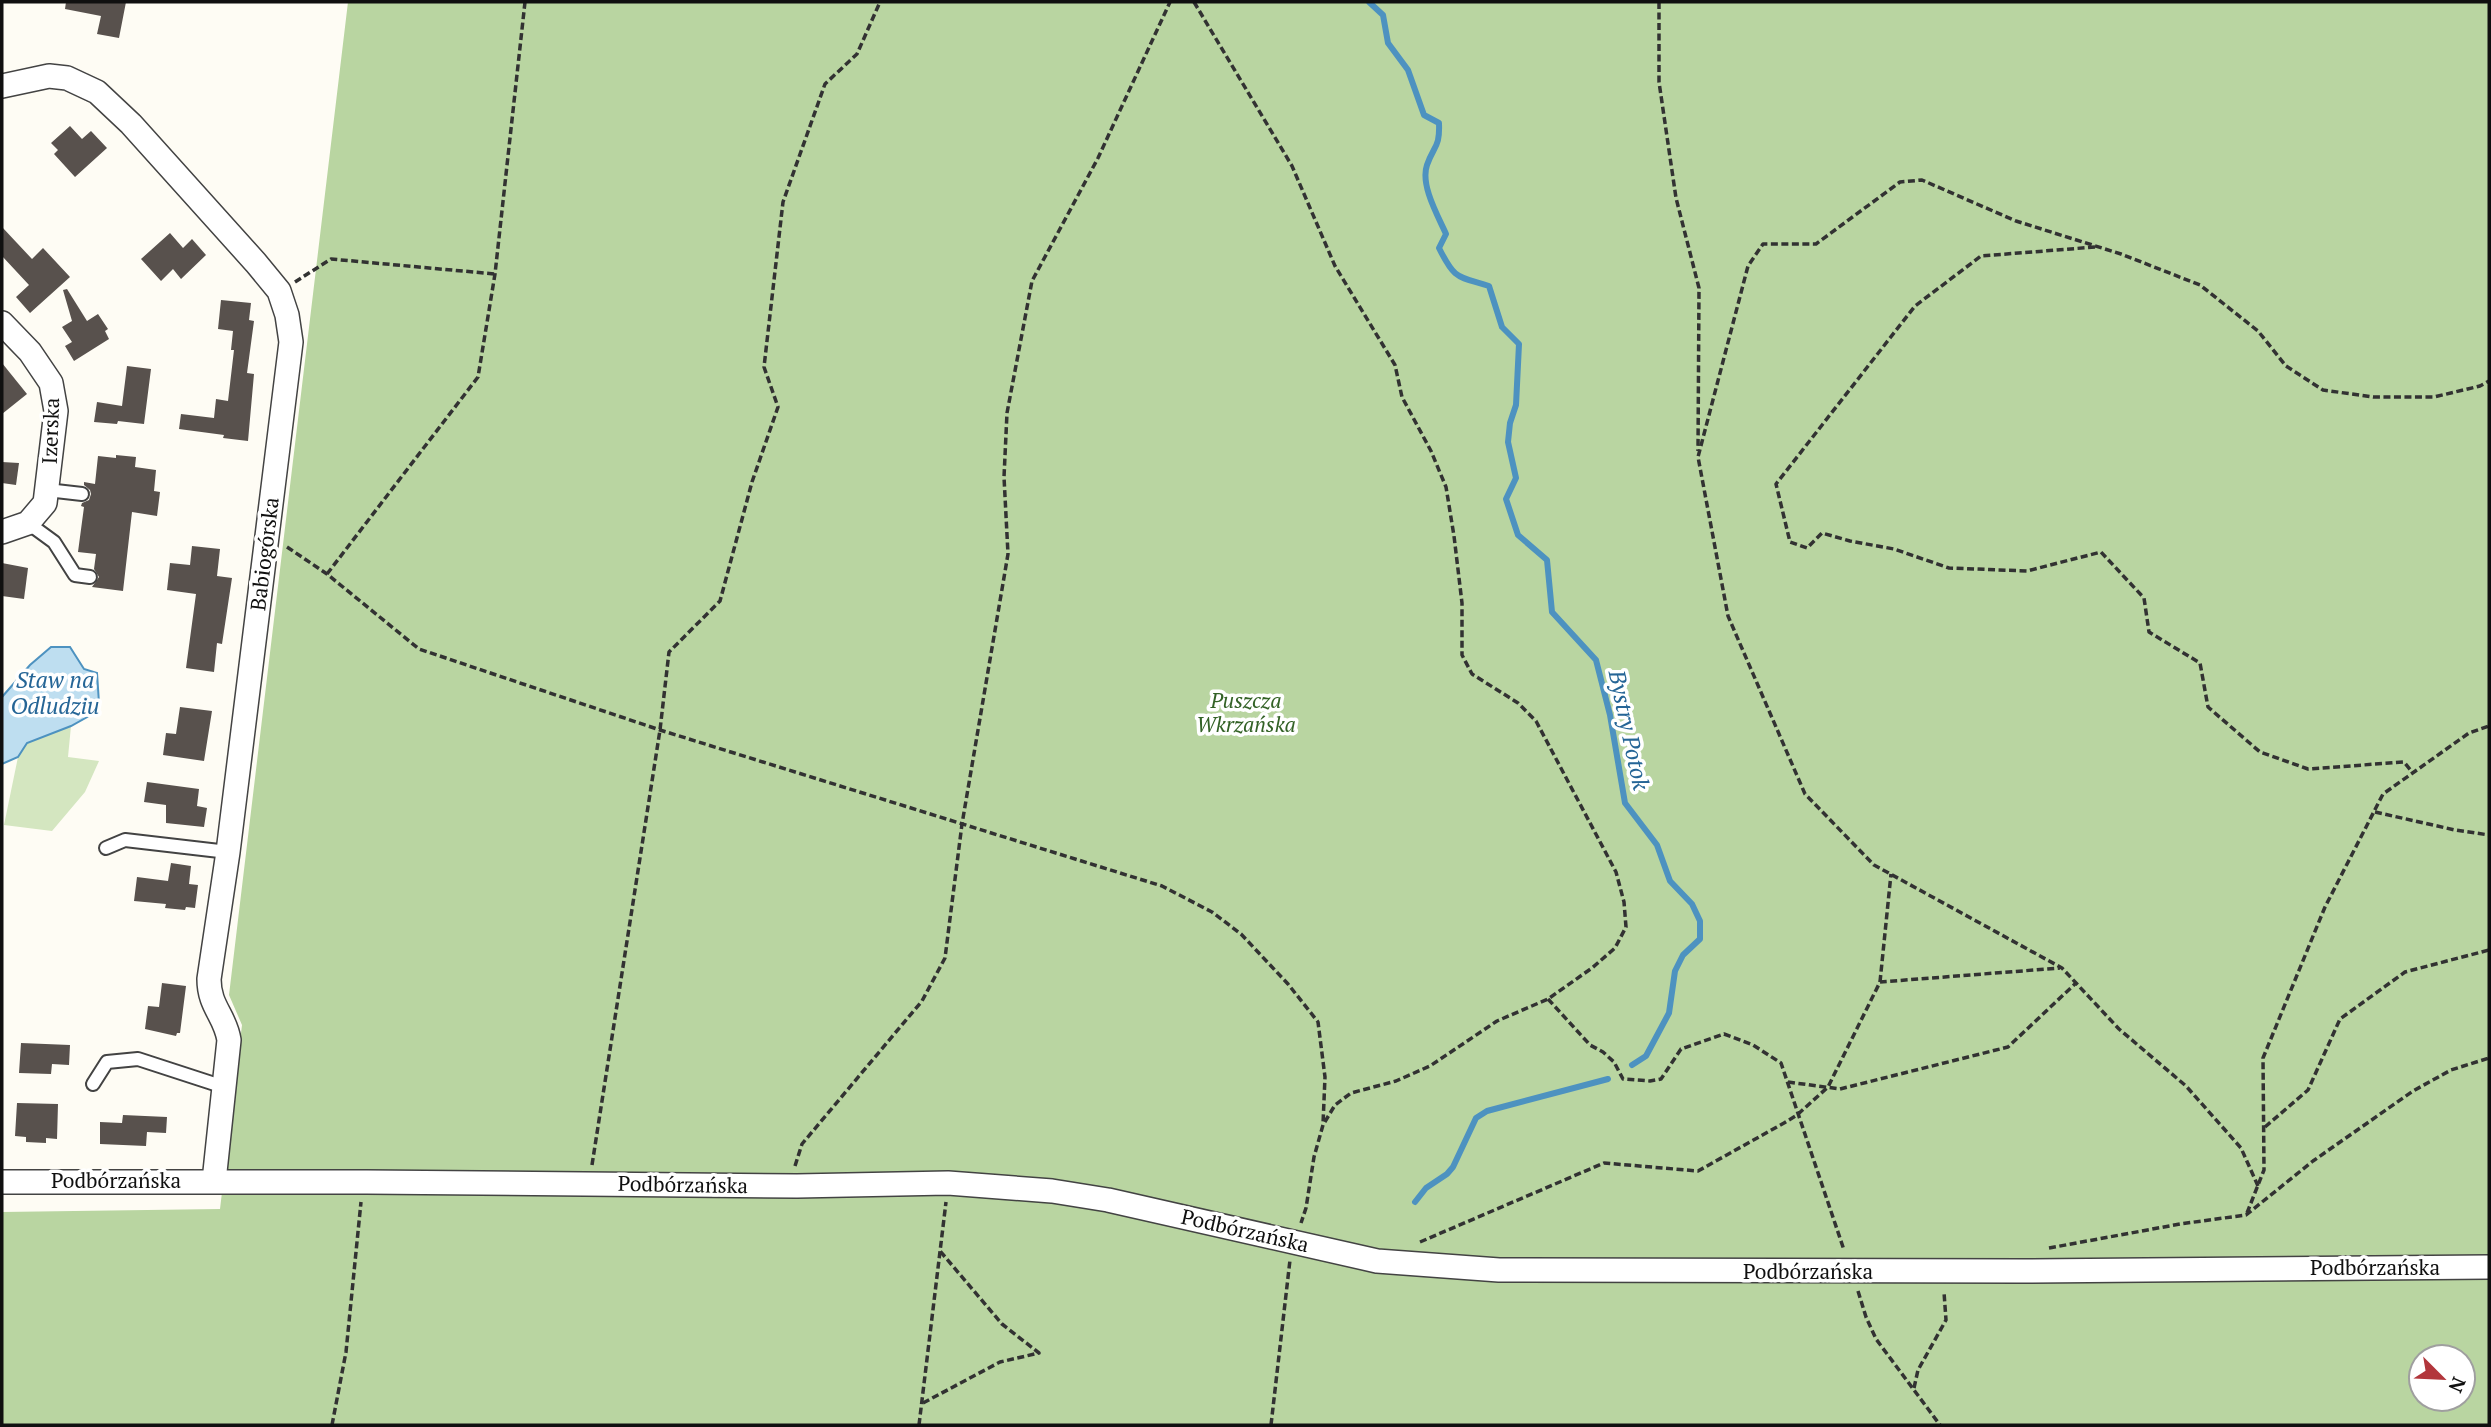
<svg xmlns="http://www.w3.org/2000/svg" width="2491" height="1427" font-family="'PT Serif',serif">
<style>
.green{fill:#d4e6c0}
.forest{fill:#b9d5a1;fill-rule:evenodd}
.water{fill:#bedef0;stroke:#4d92c0;stroke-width:2}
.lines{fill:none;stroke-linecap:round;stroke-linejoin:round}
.stream{stroke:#4d92c0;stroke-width:6}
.building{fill:#58514d}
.service-casing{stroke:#434343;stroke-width:16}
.minor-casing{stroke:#434343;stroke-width:26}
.path{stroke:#323232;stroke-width:3.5;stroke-dasharray:7 3.5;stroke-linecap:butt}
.service{stroke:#fff;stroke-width:12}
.minor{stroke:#fff;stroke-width:23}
.labels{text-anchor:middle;stroke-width:7;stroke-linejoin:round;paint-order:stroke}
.street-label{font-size:21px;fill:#101010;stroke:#fff}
.park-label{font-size:21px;font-style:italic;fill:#336226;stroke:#fff}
.water-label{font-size:23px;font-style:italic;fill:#256596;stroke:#fff}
</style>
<rect width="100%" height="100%" fill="#fefcf4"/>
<!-- green -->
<path class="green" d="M 71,726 L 68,757 L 99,761 L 85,792 L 52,831 L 4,825 L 18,757 L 27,743 Z"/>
<!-- forest -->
<path class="forest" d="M 348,2 L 2489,2 L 2489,1425 L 2,1425 L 2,1212 L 220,1209 L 242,1025 L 229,995 ZM 2421,1357 L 2463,1357 L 2463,1399 L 2421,1399 Z"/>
<!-- water -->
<path class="water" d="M 51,647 L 70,647 L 84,669 L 97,673 L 99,703 L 89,716 L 71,726 L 27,743 L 18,757 L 2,764 L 2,697 L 30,665 Z"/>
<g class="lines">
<!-- stream -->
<g class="stream">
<path d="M 1369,2 L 1383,15 L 1388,43 L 1408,70 L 1424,115 L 1439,123 C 1440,148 1434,145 1427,165 C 1420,185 1438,216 1446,234 L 1439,248 C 1455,280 1457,276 1489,286 L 1502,327 L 1519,344 L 1516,405 L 1510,423 L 1508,442 L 1516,478 L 1506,499 L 1518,535 L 1547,560 L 1552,612 L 1596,660 L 1610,715 L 1625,803 L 1657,845 L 1670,881 L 1692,904 L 1700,921 L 1700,939 L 1683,955 L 1675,971 L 1669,1013 L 1646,1056 L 1632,1065"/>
<path d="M 1415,1202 L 1426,1188 L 1447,1174 L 1453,1167 L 1476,1118 L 1487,1111 L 1608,1079"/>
</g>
</g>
<!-- building -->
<g class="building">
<path d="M 66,2 L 126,2 L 119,38 L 97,34 L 101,16 L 65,9 Z"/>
<path d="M 70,126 L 82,139 L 91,131 L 107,148 L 75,177 L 54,154 L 58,150 L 51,143 Z"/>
<path d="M 2,227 L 32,259 L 43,248 L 70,277 L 30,313 L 16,297 L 29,285 L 2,256 Z"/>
<path d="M 170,233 L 183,248 L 192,239 L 206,255 L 181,279 L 173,269 L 161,281 L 141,259 Z"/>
<path d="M 67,289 L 87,321 L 98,314 L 108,329 L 105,331 L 109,339 L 74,361 L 65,346 L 72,342 L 62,327 L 72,321 L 63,290 Z"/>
<path d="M 221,300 L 251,303 L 249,320 L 254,321 L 247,373 L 254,374 L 248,441 L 223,438 L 224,435 L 179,429 L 181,414 L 214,418 L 216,399 L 228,401 L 234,350 L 231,350 L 233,331 L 218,329 Z"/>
<path d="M 2,363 L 27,394 L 2,414 Z"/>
<path d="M 127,366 L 151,369 L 144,424 L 118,421 L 117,424 L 94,422 L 97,402 L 122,406 Z"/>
<path d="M 116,455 L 136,457 L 135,467 L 156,470 L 154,491 L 160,492 L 157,516 L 132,512 L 123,591 L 92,587 L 99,577 L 94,569 L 96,554 L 78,552 L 84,507 L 81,506 L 82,503 L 89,500 L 91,494 L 90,490 L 84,485 L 84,482 L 95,484 L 98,456 L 116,458 Z"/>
<path d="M 2,462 L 19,463 L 16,485 L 2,483 Z"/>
<path d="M 192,546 L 220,549 L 217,576 L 232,578 L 222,644 L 217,643 L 214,672 L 186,668 L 196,594 L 167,590 L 170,563 L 190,565 Z"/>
<path d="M 2,563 L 28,568 L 24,599 L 2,596 Z"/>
<path d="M 180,707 L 212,711 L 204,761 L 163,755 L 166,733 L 176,734 Z"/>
<path d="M 147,782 L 199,789 L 197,806 L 207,808 L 204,827 L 166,823 L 166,805 L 144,802 Z"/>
<path d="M 171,863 L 191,866 L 189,884 L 198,885 L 195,908 L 186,907 L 185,910 L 165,908 L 166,904 L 134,901 L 137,877 L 168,881 Z"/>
<path d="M 162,983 L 186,986 L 180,1033 L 177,1033 L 176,1036 L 145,1029 L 148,1006 L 159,1007 Z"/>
<path d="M 21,1043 L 70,1045 L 69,1065 L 52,1064 L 51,1074 L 19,1073 Z"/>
<path d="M 17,1103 L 58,1104 L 57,1139 L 46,1138 L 46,1143 L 26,1142 L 26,1137 L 15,1136 Z"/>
<path d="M 123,1115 L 167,1117 L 166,1133 L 147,1132 L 146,1146 L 100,1144 L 100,1122 L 122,1123 Z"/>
</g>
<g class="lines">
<!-- service casing -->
<g class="service-casing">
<g id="service">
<path d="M 47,490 L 82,494"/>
<path d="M 28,523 L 54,542 L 75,575 L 90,577"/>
<path d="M 106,848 L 125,840 L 228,852"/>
<path d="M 93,1084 L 107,1062 L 138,1059 L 224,1087"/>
</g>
</g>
<!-- minor casing -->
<g class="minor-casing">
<g id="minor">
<path d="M 2,86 L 49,76 L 67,78 L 97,92 L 131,124 L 256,263 L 279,291 L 287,315 L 291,342 L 228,852 L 209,979 C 209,1007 225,1015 229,1040 L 214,1181"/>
<path d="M 2,323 L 30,352 L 51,383 L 56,411 L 45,503 L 28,523 L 2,532"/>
<path d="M 2,1182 L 367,1182 L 797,1186 L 948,1183 L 1052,1191 L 1108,1200 L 1377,1261 L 1499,1270 L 2022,1271 L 2489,1267"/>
</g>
</g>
<!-- path -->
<g class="path">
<path d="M 1194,2 L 1292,166 L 1335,266 L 1395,365 L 1402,397 L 1431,451 L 1446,487 L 1454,536 L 1462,603 L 1462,655 L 1472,674 L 1518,703 L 1536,721 L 1616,872 L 1624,902 L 1626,927 L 1615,948 L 1592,968 L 1548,999 L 1497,1021 L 1430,1066 L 1396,1081 L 1351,1093 L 1335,1105 L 1323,1125 L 1314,1157 L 1306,1208 L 1301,1223"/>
<path d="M 1659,2 L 1659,82 L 1676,198 L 1699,288 L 1698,451"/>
<path d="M 2095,247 L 1981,256 L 1915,306 L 1776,484 L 1790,542 L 1807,548 L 1822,533 L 1850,541 L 1894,549 L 1949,568 L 2027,571 L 2101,552 L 2144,598 L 2149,632 L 2200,663 L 2208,707 L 2260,752 L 2308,769 L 2404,762 L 2413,773"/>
<path d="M 295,282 L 331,259 L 495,274"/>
<path d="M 287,547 L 327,574 L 419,649 L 660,730 L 1162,886 L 1212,912 L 1241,934 L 1288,984 L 1318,1022 L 1325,1077 L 1323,1124"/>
<path d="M 327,574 L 478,377 L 495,274 L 525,2"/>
<path d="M 2375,812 L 2455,830 L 2489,835"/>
<path d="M 1880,982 L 1891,874"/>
<path d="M 1548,999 L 1590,1045 L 1603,1052 L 1614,1062 L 1623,1079 L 1650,1081 L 1661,1079 L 1681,1049 L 1724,1034 L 1753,1045 L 1781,1063 L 1844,1250"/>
<path d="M 1788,1082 L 1840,1089 L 2008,1047 L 2076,983"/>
<path d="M 2265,1127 L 2308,1090 L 2340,1019 L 2405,972 L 2489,950"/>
<path d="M 592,1165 L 660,730 L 669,652 L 720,601 L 752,482 L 778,407 L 764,367 L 783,202 L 825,84 L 857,54 L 880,2"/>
<path d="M 795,1166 L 802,1144 L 922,1001 L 945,958 L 962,824 L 1008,554 L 1004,477 L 1007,413 L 1032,281 L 1098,158 L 1170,2"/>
<path d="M 2258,1186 L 2241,1148 L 2186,1086 L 2119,1029 L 2062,968 L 1874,865 L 1805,794 L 1728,616 L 1698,457 L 1748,266 L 1763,244 L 1816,244 L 1900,182 L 1922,180 L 2016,221 L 2121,254 L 2200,285 L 2258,331 L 2286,366 L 2323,390 L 2373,397 L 2434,397 L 2480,386 L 2489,381"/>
<path d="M 2247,1213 L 2264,1170 L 2263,1058 L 2325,907 L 2383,794 L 2469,733 L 2489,726"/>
<path d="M 1420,1242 L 1604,1163 L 1698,1171 L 1784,1123 L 1797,1115 L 1828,1087 L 1880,982 L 2060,968"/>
<path d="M 2049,1248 L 2180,1224 L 2246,1215 L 2313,1161 L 2413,1091 L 2451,1070 L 2489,1058"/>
<path d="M 1858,1291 L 1866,1317 L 1876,1339 L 1940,1425"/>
<path d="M 1914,1388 L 1918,1370 L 1946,1320 L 1944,1292"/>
<path d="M 923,1403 L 1000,1362 L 1039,1353 L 1002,1324 L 940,1251"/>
<path d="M 332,1425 L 346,1352 L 361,1202"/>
<path d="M 919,1425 L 946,1202"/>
<path d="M 1271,1425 L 1290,1260"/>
</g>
<!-- service -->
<use href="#service" class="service"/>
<!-- minor -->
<use href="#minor" class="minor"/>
</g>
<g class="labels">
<!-- street labels -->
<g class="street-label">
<text transform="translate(51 431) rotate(-88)" y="7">Izerska</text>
<text transform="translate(265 554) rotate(-83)" y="7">Babiogórska</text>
<text x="116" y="1188">Podbórzańska</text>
<text transform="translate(683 1185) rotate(1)" y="7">Podbórzańska</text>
<text transform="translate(1245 1231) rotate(13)" y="7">Podbórzańska</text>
<text x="2375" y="1275">Podbórzańska</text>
<text x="1808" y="1279">Podbórzańska</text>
</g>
<!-- park labels -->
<g class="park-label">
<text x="1246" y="708">Puszcza<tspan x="1246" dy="24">Wkrzańska</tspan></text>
</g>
<!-- water labels -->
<g class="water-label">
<text x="55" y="688">Staw na<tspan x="55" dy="26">Odludziu</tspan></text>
<text transform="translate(1629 730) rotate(78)" y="8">Bystry Potok</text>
</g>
</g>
<!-- border -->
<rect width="2491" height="1427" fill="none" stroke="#101010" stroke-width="7"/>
<!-- north arrow -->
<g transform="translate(2442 1378) rotate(114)"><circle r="33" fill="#ffffff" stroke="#9f9f9f" stroke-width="2"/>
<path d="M0-5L12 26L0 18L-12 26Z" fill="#b2363c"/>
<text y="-10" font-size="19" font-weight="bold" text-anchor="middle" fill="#101010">N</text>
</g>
</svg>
